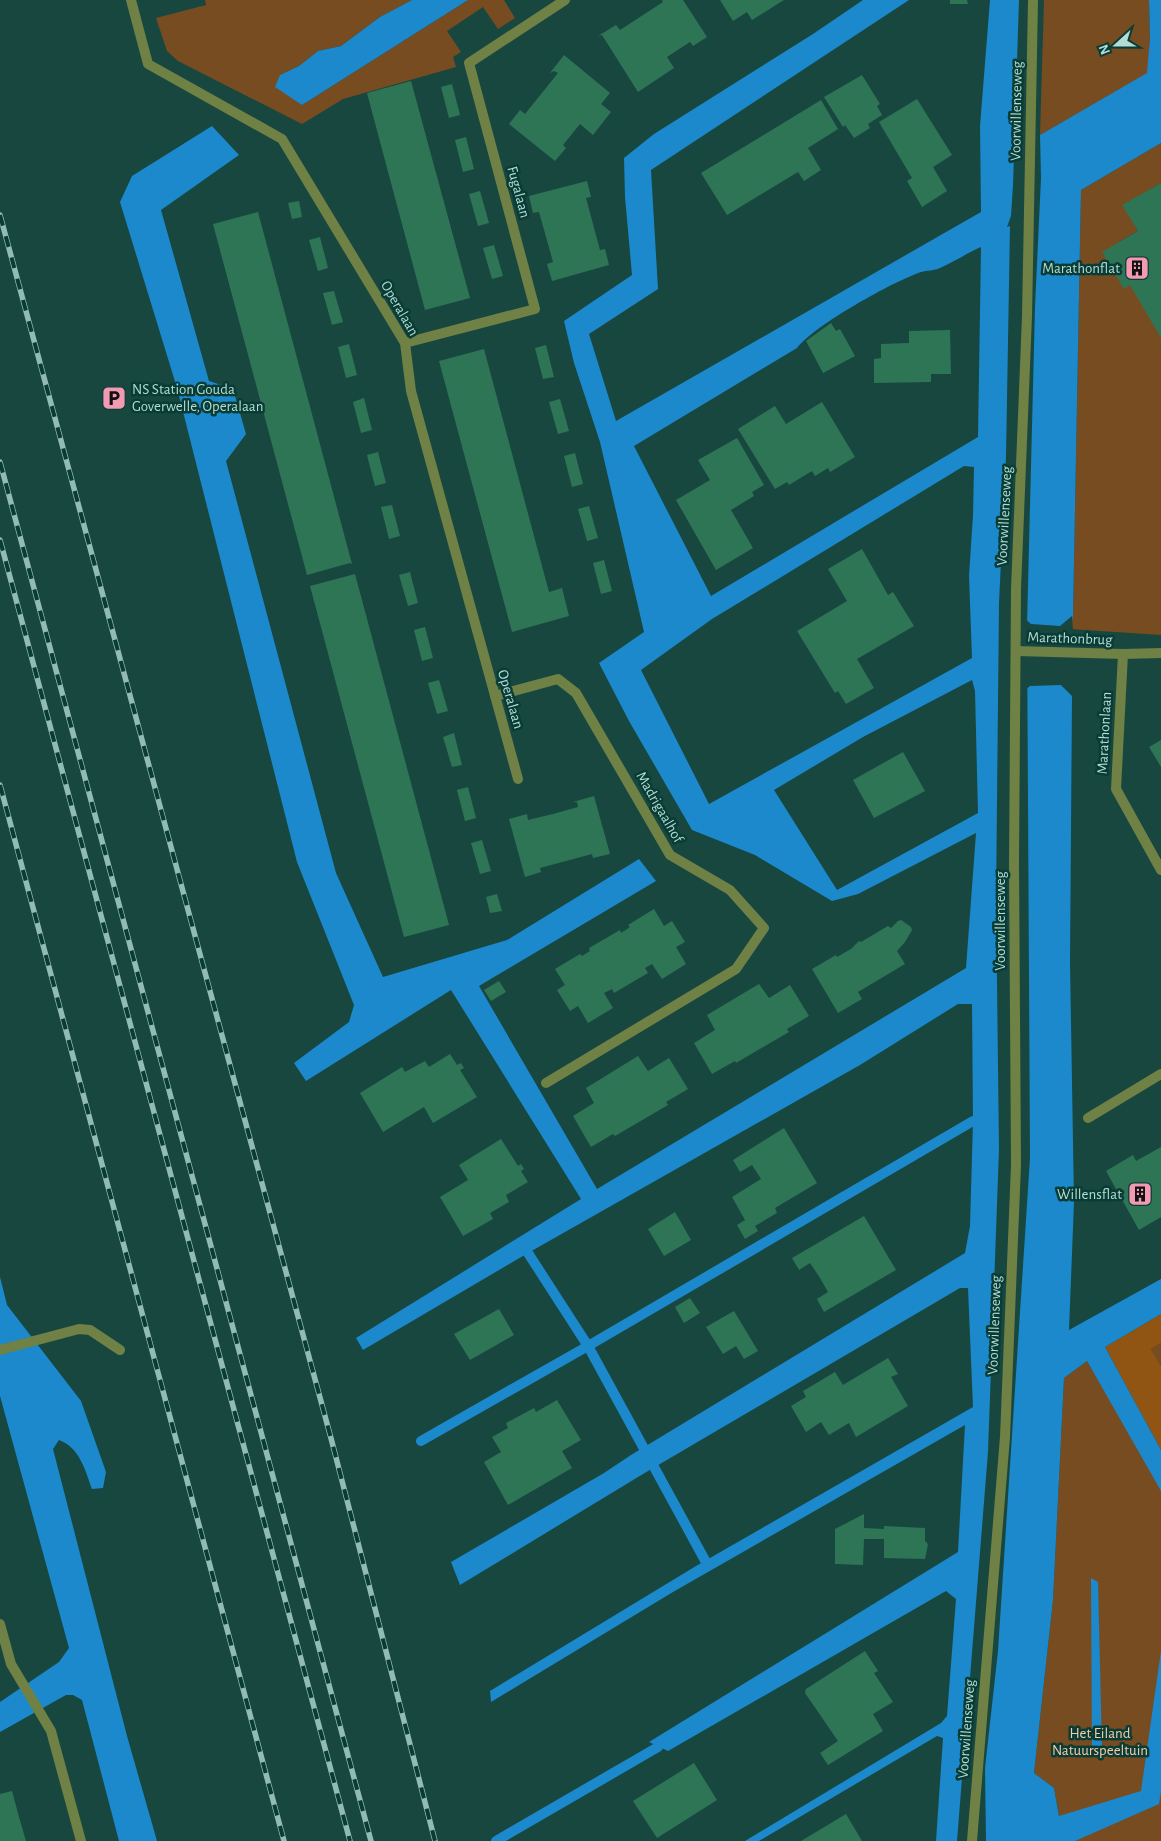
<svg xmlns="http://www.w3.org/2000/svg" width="1161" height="1841" font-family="'Alegreya Sans',sans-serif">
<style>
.green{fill:#784c21}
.forest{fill:#905513}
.water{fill:#1b89cb;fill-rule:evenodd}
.pier{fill:#184740}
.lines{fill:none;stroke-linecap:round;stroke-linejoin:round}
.stream{stroke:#1b89cb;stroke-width:10}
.building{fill:#2e7556}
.lane{stroke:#6f8144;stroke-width:10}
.street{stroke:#6f8144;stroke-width:10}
.rail-casing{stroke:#91bbb3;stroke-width:5.5}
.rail{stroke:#0a3c36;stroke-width:4;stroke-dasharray:11;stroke-linecap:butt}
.labels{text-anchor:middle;stroke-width:5;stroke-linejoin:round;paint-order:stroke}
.street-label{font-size:15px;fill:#b3dcd4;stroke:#0a3c36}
.poi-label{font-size:15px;fill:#b3dcd4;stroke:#0a3c36;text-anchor:end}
.park-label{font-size:15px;fill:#f5cca9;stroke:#0a3c36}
</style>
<rect width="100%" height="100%" fill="#184740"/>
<!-- green -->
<g class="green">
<path d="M 205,0 L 412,0 L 380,17 L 341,46 L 318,51 L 299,66 L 280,75 L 302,105 L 468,0 L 504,0 L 515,18 L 498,29 L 483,7 L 447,31 L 461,52 L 453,57 L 456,67 L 343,99 L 302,124 L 178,61 L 167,51 L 156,18 L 206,5 Z"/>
<path d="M 1044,0 L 1149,0 L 1150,38 L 1148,73 L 1040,135 Z"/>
<path d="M 1161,143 L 1161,183 L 1123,205 L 1138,231 L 1119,242 L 1161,318 L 1161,635 L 1070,629 L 1073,616 L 1081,190 Z"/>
<path d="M 1161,1343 L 1161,1366 L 1151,1349 Z"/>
<path d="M 1087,1361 L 1161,1488 L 1161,1841 L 1064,1841 L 1054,1788 L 1034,1773 L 1053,1600 L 1064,1378 Z"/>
</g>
<!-- forest -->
<path class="forest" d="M 1161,1314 L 1161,1343 L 1151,1349 L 1161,1366 L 1161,1450 L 1105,1347 Z"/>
<!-- water -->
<g class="water">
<path d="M 412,0 L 468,0 L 302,105 L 275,87 L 280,75 L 299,66 L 318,51 L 341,46 L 380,17 Z"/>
<path d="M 863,0 L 909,0 L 651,170 L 658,289 L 589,334 L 616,421 L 981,212 L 980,126 L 990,0 L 1019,0 L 1013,185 L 1011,216 L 1007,227 L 1010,226 L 1006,457 L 999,603 L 996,901 L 999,1149 L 988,1452 L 957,1841 L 936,1841 L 943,1738 L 937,1736 L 759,1841 L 745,1841 L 941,1723 L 947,1716 L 956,1599 L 946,1591 L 668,1751 L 649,1742 L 958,1552 L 965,1425 L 673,1592 L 491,1702 L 490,1691 L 696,1566 L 973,1407 L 968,1288 L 960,1288 L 643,1474 L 460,1585 L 451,1562 L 604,1473 L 631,1455 L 965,1253 L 970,1226 L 973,1121 L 972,1004 L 958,1004 L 860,1065 L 528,1253 L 363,1350 L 356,1338 L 581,1199 L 451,990 L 306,1081 L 294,1063 L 349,1022 L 354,1005 L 297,862 L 177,388 L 120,202 L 132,176 L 212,126 L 239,155 L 161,210 L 209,381 L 233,389 L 246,434 L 226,461 L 336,873 L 383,977 L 507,940 L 639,859 L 656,881 L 479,986 L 597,1189 L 966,968 L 976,833 L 858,894 L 832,901 L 755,855 L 692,830 L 629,721 L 599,663 L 644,632 L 600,442 L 574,363 L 564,321 L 632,275 L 625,197 L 624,158 L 654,134 L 813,34 ZM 981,247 L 978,437 L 711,596 L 634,446 L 797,348 C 815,325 892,282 921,272 C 927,270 934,271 940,268 C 954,262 967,253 981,247 ZM 964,466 L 974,467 L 973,515 L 969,576 L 972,658 L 709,804 L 641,670 L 712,619 ZM 972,680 L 975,691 L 978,813 L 837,890 L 774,790 L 863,737 Z"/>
<path d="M 1149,0 L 1161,0 L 1161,143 L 1081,190 L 1073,616 L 1061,685 L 1072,696 L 1070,962 L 1074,1202 L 1069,1330 L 1161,1279 L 1161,1314 L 1105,1347 L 1161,1450 L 1161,1491 L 1087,1361 L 1064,1378 L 1053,1600 L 1034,1773 L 1054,1788 L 1059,1816 L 1141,1791 L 1161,1651 L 1161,1791 L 1159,1804 L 1075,1841 L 986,1841 L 985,1768 L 998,1651 L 1030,1158 L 1027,625 L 1035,307 L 1041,178 L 1040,135 L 1147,73 L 1150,38 Z"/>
<path d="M 0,1277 L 7,1305 L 81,1401 L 106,1472 L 103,1488 L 92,1489 C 85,1470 80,1448 59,1440 L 53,1449 L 127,1736 L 157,1841 L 119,1841 L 82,1700 L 73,1695 L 66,1695 L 0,1732 L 0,1702 L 59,1662 L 69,1648 L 0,1396 Z"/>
<path d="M 1091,1578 L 1098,1582 L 1102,1751 L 1092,1753 Z"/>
</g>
<!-- pier -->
<path class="pier" d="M 1072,616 L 1073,631 L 1064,684 L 1074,695 L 1061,685 L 1030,686 L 1024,691 L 1024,618 L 1031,624 L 1060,626 Z"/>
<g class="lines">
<!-- stream -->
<g class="stream">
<path d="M 528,1253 L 588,1346 L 707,1564"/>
<path d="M 421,1441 L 588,1346 L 973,1121"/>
<path d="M 496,1841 L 658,1747"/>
</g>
</g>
<!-- building -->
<g class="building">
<path d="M 662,0 L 683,0 L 707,37 L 693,46 L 690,42 L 667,57 L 674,68 L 638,92 L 602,35 L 598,36 L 616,25 L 620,30 L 663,2 Z"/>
<path d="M 720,0 L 784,0 L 752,20 L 747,12 L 733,21 Z"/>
<path d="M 950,0 L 967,0 L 968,4 L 950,4 Z"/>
<path d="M 564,55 L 610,93 L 601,104 L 611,112 L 593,135 L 580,124 L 563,145 L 566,148 L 555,161 L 509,124 L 520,110 L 525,114 L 558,73 L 554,71 L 550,73 Z"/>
<path d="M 862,75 L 880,104 L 877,106 L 882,115 L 868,124 L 870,128 L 854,138 L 845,125 L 843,127 L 824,97 Z"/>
<path d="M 411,81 L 470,298 L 425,310 L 367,93 Z"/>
<path d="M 452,84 L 460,115 L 449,118 L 441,87 Z"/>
<path d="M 917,99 L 952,155 L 933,167 L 947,191 L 922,207 L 907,181 L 912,178 L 879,122 Z"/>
<path d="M 821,100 L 838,129 L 808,148 L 821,170 L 804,181 L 798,172 L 727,215 L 701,173 Z"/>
<path d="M 466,137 L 474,169 L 463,172 L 455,140 Z"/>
<path d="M 587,181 L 591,197 L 586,198 L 600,250 L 605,249 L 609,265 L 552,281 L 547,264 L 553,262 L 539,212 L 533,213 L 529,196 Z"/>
<path d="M 1161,183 L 1161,338 L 1130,285 L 1124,289 L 1102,252 L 1138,231 L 1122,205 Z"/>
<path d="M 480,191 L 489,223 L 478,226 L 469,194 Z"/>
<path d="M 299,201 L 302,217 L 292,219 L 288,203 Z"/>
<path d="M 258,212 L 352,564 L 350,563 L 307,575 L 213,224 Z"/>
<path d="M 320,237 L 328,268 L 318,271 L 309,240 Z"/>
<path d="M 494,245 L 503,276 L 492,279 L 483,248 Z"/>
<path d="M 334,291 L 343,322 L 332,325 L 323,293 Z"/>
<path d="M 831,323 L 836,331 L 840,329 L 855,356 L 823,373 L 806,341 Z"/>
<path d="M 950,330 L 951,374 L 931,374 L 931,382 L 874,383 L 874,359 L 881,358 L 881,344 L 909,343 L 909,331 Z"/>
<path d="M 349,344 L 357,375 L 346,378 L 338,347 Z"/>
<path d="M 546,345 L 554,377 L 543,379 L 535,348 Z"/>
<path d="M 484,349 L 549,592 L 562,588 L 569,616 L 512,632 L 439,361 Z"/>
<path d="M 364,398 L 372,430 L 361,433 L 353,402 Z"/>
<path d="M 560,399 L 569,431 L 558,434 L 549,402 Z"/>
<path d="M 822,402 L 855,457 L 830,472 L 828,468 L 815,476 L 812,471 L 789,485 L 787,482 L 775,489 L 738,429 L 775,406 L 786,424 Z"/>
<path d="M 737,438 L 764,485 L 752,492 L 754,496 L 731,510 L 753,548 L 716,570 L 676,500 L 710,480 L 698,460 Z"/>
<path d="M 378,452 L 386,483 L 375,486 L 367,455 Z"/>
<path d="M 575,453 L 583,484 L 572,487 L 564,456 Z"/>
<path d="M 392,505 L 400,536 L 389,539 L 381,507 Z"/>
<path d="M 589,506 L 598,538 L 587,541 L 578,509 Z"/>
<path d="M 862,549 L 888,595 L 893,592 L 914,626 L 857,659 L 874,688 L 846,704 L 838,691 L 835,693 L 797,631 L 847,601 L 828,569 Z"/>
<path d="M 604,560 L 612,591 L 601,594 L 593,563 Z"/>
<path d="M 410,572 L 418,603 L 408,606 L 399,575 Z"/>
<path d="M 355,574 L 449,925 L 404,937 L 310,586 Z"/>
<path d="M 425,627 L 433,658 L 422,661 L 414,630 Z"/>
<path d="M 439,680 L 448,711 L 437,714 L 428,683 Z"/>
<path d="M 454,733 L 462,765 L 452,767 L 443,737 Z"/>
<path d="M 1161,740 L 1161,767 L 1149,747 Z"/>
<path d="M 903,752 L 925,791 L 874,818 L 853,780 Z"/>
<path d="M 468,787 L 476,818 L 465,821 L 457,790 Z"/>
<path d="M 594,796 L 610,854 L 593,858 L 592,854 L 540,868 L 541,872 L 525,877 L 509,819 L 527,814 L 528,820 L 553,814 L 578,807 L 577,802 L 573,802 Z"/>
<path d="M 482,840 L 491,871 L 480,874 L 471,843 Z"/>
<path d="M 497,894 L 502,911 L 490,913 L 486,897 Z"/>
<path d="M 654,909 L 664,926 L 672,921 L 685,942 L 676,947 L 686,964 L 662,979 L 652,964 L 645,968 L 648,973 L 614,993 L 612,989 L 604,993 L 613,1008 L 588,1023 L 578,1006 L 570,1011 L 557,990 L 565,985 L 555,969 L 580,954 L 582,956 L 590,951 L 589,948 L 620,930 L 621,933 L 630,927 L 628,925 Z"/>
<path d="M 901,920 L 911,927 L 912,930 L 905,942 L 897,951 L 905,964 L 858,992 L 862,999 L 838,1013 L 812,969 L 836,955 L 837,957 L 851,949 L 859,941 L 861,942 L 888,926 L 891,928 L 898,921 Z"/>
<path d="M 499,981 L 506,992 L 491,1001 L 484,990 Z"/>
<path d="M 759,984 L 769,998 L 790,985 L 809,1016 L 787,1029 L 789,1032 L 736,1063 L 735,1061 L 712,1074 L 694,1043 L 715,1030 L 707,1015 Z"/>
<path d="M 450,1054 L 457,1065 L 461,1063 L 464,1068 L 460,1070 L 477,1097 L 433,1123 L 424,1107 L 383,1132 L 360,1093 L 402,1067 L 405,1072 L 425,1061 L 429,1067 Z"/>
<path d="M 638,1056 L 648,1071 L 669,1058 L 688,1089 L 666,1102 L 668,1105 L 615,1136 L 613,1134 L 591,1147 L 573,1116 L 594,1103 L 586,1088 Z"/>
<path d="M 784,1128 L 817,1183 L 775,1208 L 777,1213 L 755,1226 L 758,1231 L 745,1239 L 737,1225 L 745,1220 L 732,1197 L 761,1179 L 752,1165 L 740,1172 L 733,1160 Z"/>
<path d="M 501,1139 L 518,1166 L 521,1164 L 524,1169 L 521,1171 L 528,1182 L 506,1195 L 509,1202 L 490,1213 L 493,1219 L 463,1236 L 440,1197 L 468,1180 L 459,1165 Z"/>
<path d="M 1161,1147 L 1161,1217 L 1139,1230 L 1106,1171 L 1133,1155 L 1136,1161 Z"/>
<path d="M 675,1212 L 691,1240 L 664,1256 L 648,1229 Z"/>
<path d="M 864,1216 L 896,1270 L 824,1312 L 817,1299 L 828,1292 L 820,1278 L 810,1263 L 799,1270 L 792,1258 Z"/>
<path d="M 690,1298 L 700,1313 L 684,1323 L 675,1307 Z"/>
<path d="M 499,1309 L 514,1335 L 470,1360 L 454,1334 Z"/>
<path d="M 734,1311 L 758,1351 L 744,1359 L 736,1346 L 723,1354 L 706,1327 Z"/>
<path d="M 888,1358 L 898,1374 L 891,1377 L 908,1406 L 856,1437 L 849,1423 L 829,1435 L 821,1422 L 806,1432 L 791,1406 L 806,1397 L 803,1391 L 835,1372 L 843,1385 Z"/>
<path d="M 557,1400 L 581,1440 L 562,1451 L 572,1468 L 508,1505 L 484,1462 L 501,1452 L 492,1437 L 508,1428 L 506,1423 L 534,1408 L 536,1412 Z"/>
<path d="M 864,1514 L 864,1528 L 884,1529 L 884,1526 L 925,1528 L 925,1541 L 928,1544 L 925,1559 L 884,1558 L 884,1539 L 864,1539 L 863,1565 L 835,1564 L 835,1529 Z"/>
<path d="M 865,1651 L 878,1671 L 874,1673 L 893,1702 L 873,1714 L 883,1731 L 828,1765 L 820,1753 L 838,1741 L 805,1693 L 806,1689 Z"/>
<path d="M 694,1763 L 717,1800 L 657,1838 L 633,1801 Z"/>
<path d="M 12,1791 L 19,1817 L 26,1841 L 0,1841 L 0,1794 Z"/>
<path d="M 846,1814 L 862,1841 L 801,1841 Z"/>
</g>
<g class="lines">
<!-- lane -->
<path class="lane" d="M 0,1350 L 79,1329 L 90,1330 L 120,1350"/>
<!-- street -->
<g class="street">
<path d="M 131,0 L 148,64 L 282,139 L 405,343 L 411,391 L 518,779"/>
<path d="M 405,343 L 535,309 L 469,63 L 565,0"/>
<path d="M 1016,651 L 1123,654"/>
<path d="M 1161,653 L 1123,654 L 1116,789 L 1161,870"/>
<path d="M 495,696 L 558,679 L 576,693 L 670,855 L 730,890 L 764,928 L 736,969 L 546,1083"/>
<path d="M 1088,1118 L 1161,1074"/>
<path d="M 0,1624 L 11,1664 L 51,1731 L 81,1841"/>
<path d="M 972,1841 L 1005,1437 L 1016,1165 L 1014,863 L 1016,589 L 1027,316 L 1033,0"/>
</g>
<!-- rail casing -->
<g class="rail-casing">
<g id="rail">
<path d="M 0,215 L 332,1442 L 435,1841"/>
<path d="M 0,462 L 371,1841"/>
<path d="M 0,540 L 350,1841"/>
<path d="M 0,785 L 284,1841"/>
</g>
</g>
<!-- rail -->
<use href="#rail" class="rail"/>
</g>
<!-- icons -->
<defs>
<g id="building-square" transform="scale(1.25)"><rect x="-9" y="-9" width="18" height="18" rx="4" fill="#f19ab2" stroke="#0a3c36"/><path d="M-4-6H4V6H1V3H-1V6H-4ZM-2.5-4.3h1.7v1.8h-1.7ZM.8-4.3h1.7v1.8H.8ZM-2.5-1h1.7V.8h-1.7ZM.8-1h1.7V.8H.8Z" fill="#111"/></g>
<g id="parking-square" transform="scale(1.25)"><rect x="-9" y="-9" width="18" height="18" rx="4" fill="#f19ab2" stroke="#0a3c36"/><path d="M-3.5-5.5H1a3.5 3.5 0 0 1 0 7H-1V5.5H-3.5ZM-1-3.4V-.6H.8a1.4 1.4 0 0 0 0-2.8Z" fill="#111"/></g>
</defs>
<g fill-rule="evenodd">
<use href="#building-square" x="1137" y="268"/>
<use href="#parking-square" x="114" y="398"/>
<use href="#building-square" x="1140" y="1194"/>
</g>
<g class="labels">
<!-- street labels -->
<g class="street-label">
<text transform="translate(1016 111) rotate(-89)" y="5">Voorwillenseweg</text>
<text transform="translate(519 192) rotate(75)" y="5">Fugalaan</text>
<text transform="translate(400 308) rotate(60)" y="5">Operalaan</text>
<text transform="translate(1004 516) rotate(-87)" y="5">Voorwillenseweg</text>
<text transform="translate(1070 638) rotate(2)" y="5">Marathonbrug</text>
<text transform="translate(511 699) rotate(74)" y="5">Operalaan</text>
<text transform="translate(1104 733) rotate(-87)" y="5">Marathonlaan</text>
<text transform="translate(660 807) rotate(60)" y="5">Madrigaalhof</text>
<text transform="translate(1000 921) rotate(-90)" y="5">Voorwillenseweg</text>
<text transform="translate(994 1325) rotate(-88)" y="5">Voorwillenseweg</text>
<text transform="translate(966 1729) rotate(-86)" y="5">Voorwillenseweg</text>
</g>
<!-- poi labels -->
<g class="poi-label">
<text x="1120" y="273">Marathonflat</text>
<text x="132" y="394" text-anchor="start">NS Station Gouda<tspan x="132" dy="17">Goverwelle, Operalaan</tspan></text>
<text x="1122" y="1199">Willensflat</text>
</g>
<!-- park labels -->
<g class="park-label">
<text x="1100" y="1738">Het Eiland<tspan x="1100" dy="17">Natuurspeeltuin</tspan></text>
</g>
</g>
<!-- north arrow -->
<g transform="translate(1116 45) rotate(249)" stroke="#0a3c36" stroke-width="4" paint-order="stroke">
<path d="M0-4L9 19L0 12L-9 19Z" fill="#b3dcd4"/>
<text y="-8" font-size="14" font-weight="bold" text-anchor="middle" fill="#b3dcd4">N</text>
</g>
</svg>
